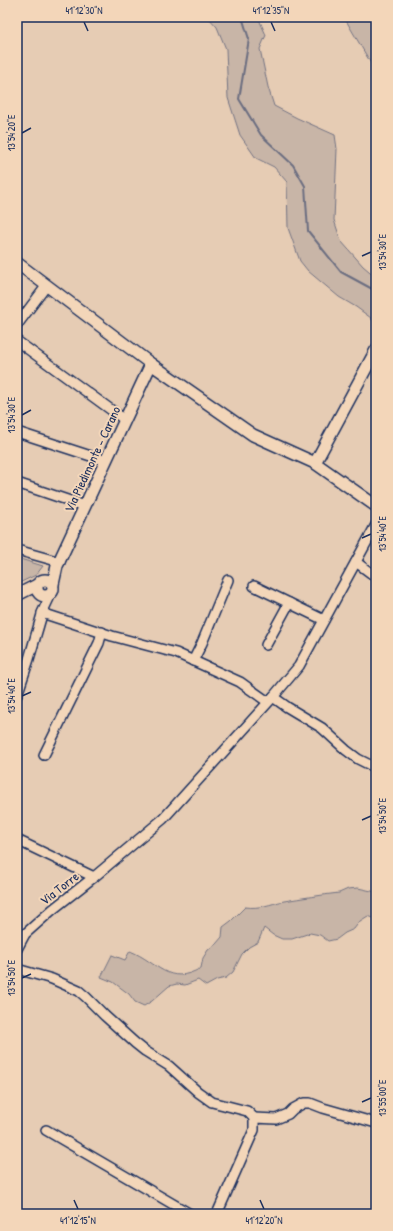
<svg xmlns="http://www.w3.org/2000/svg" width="393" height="1231" font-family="'Patrick Hand',sans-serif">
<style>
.green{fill:#c8b5a7;stroke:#727282}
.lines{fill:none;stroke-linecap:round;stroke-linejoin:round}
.stream{stroke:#6b6d80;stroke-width:2}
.minor-casing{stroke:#1b2f5e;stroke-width:12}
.tertiary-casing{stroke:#1b2f5e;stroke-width:14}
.minor{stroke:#f3d6b9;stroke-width:9}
.tertiary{stroke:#f3d6b9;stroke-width:11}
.ticks{fill:none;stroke:#1b2f5e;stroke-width:1.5}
.labels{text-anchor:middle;stroke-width:4;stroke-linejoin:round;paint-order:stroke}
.street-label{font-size:13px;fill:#1b2f5e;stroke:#f3d6b9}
.neatline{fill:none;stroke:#1b2f5e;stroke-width:1.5}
.ticks-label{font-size:10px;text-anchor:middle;fill:#1b2f5e}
</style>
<rect width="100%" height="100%" fill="#e6ccb4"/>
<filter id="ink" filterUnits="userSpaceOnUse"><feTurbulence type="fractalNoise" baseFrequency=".025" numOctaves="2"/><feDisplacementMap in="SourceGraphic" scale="8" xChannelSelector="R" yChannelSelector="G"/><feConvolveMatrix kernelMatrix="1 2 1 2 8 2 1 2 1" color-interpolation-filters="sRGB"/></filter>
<g filter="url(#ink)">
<!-- green -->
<g class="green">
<path d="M 208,17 L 258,17 L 266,35 L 260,49 L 268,87 L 274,106 L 297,118 L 335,135 L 337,149 L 334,220 L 341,241 L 363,266 L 376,277 L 376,326 L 371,318 L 356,307 L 339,297 L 308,271 L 300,261 L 288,228 L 287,182 L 274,167 L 256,158 L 240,135 L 228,98 L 226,49 L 217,27 Z"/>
<path d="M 344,17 L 376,17 L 376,72 Z"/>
<path d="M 17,558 L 43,566 L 36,575 L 17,584 Z"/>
<path d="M 358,888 L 376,892 L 376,919 L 368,916 L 360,921 L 354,929 L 345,933 L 337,939 L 328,941 L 320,935 L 310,933 L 292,939 L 282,939 L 273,935 L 264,928 L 258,942 L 249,947 L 242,954 L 233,972 L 226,978 L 217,980 L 206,986 L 198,980 L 185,985 L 177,984 L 169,986 L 152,1001 L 144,1006 L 135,1002 L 129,994 L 113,982 L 101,977 L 112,955 L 125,960 L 130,951 C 158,962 168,987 201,968 L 203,958 L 208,950 L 216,944 L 222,937 L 223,927 L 231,921 L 245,907 C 261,909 269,904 284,901 C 302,898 321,895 339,893 L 348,889 Z"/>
</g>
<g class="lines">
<!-- stream -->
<path class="stream" d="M 242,17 L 249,39 L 239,99 L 261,135 L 293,165 L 305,186 L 308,231 L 341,272 L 376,291"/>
<!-- minor casing -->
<g class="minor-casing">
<g id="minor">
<path d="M 17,325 L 47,285"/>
<path d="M 17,341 L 125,420"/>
<path d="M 17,432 L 106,461"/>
<path d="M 17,483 L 85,506"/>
<path d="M 17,550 L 60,562"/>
<path d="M 356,562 L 376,577"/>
<path d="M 254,586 L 324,620"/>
<path d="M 42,613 L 112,636 L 176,653 L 240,682 L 268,702"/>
<path d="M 266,645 L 289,603"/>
<path d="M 193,661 L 202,643 L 228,580"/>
<path d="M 17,695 L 29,659 L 43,611 L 51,594"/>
<path d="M 273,697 L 287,707 L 322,728 L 346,750 L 358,759 L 376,768"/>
<path d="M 44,755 L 99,643 L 102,632"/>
<path d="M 17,840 L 94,877"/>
<path d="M 17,949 L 25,934 L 52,910 L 94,877 L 163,819 L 273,697 L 299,666 L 376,525"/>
<path d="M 17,969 L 52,979 L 79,991 L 86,997 L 105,1016 L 135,1043 L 145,1051 L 169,1066 L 198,1092 L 212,1102 L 247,1111 L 254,1118"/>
<path d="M 46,1130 L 190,1214"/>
<path d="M 217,1214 L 254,1130 L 254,1118 L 276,1119 L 288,1114 L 293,1109 L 304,1103 L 310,1103 L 323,1108 L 376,1123"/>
</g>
</g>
<!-- tertiary casing -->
<g class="tertiary-casing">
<g id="tertiary">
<path d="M 17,263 L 151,364 L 253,435 L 315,463 L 376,506"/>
<path d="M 315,463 L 376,350"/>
<circle cx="45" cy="588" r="8"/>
<path d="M 53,584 L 57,566 L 151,364"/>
<path d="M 17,595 L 37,585"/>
</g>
</g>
<!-- minor -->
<use href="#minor" class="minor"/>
<!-- tertiary -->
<use href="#tertiary" class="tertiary"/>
</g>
</g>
<!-- ticks -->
<path class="ticks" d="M 84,22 L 88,31M 271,22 L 275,31M 22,133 L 31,128M 362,256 L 371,252M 22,415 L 31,410M 362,538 L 371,534M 22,696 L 31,692M 362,820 L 371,816M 22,978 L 31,974M 362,1102 L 371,1098M 74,1200 L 78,1209M 260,1200 L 264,1209"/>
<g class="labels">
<!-- street labels -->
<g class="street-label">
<text transform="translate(92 459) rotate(-65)" y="5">Via Piedimonte - Carano</text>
<text transform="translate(59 888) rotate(-38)" y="5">Via Torre</text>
</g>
</g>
<!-- margin -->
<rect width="393" height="1231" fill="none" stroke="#f3d6b9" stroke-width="44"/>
<rect x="22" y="22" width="349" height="1187" class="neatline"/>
<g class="ticks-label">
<text x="84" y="14">41°12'30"N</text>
<text x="271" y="14">41°12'35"N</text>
<text transform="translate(11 133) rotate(-90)" y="4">13°54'20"E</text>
<text transform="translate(382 252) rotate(-90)" y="4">13°54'30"E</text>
<text transform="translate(11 415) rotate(-90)" y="4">13°54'30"E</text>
<text transform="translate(382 534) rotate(-90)" y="4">13°54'40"E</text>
<text transform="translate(11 696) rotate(-90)" y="4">13°54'40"E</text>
<text transform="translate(382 816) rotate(-90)" y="4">13°54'50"E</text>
<text transform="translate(11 978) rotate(-90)" y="4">13°54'50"E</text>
<text transform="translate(382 1098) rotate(-90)" y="4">13°55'00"E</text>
<text x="78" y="1224">41°12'15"N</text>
<text x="264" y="1224">41°12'20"N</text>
</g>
</svg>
